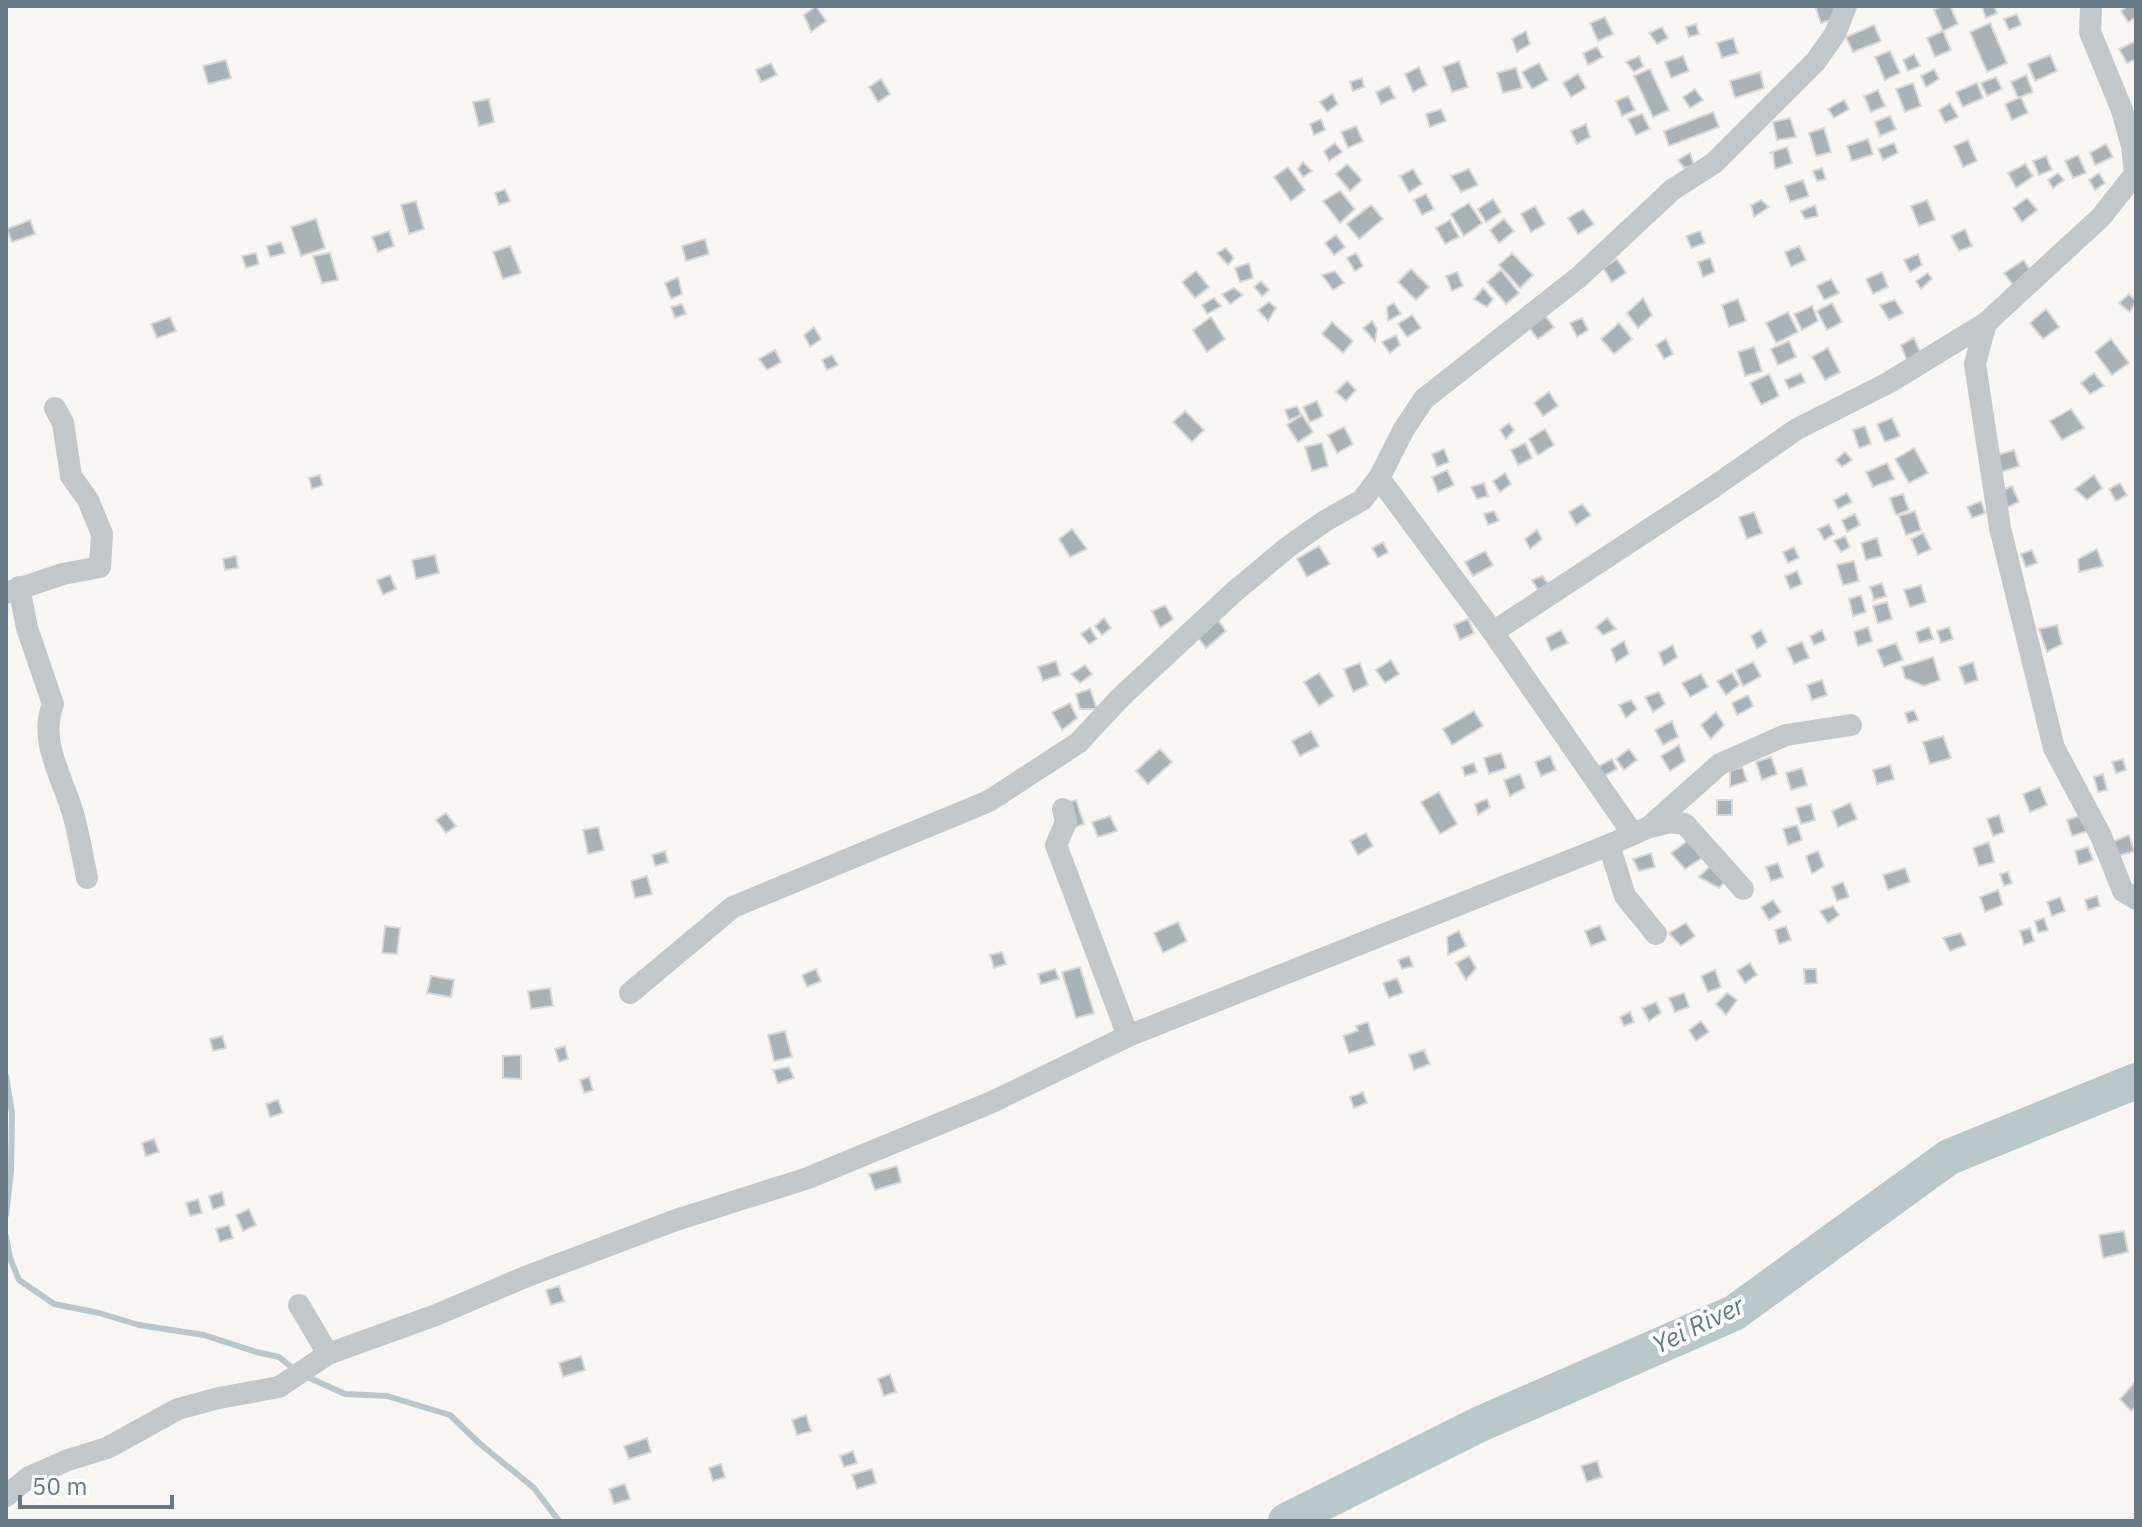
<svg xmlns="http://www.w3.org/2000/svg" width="2142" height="1527" font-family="'IBM Plex Sans',sans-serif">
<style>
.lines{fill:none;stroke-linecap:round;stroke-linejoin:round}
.stream{stroke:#b9c7ca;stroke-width:6}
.river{stroke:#b9c7ca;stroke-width:36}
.building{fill:#a8b2b7;stroke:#d8d8d6;stroke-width:2}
.minor{stroke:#c2c7c9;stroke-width:22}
.labels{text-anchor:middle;stroke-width:8;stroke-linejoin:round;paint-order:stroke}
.water-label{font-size:26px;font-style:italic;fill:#607b82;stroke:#fff}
</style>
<rect width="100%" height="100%" fill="#f7f6f3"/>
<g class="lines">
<!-- stream -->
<g class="stream">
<path d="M 6,1076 L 12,1113 L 11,1171 L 6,1215"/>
<path d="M 6,1236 L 10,1258 L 19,1280 L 54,1304 L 99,1313 L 139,1325 L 204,1335 L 256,1352 L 279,1357 L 295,1370"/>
<path d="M 305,1376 L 345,1394 L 387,1396 L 450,1415 L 479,1443 L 534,1488 L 559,1521"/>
</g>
<!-- river -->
<path class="river" d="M 1286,1521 L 1480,1424 L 1734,1313 L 1949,1157 L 2136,1081"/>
</g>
<!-- building -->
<g class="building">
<path d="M 816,6 L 826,21 L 811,32 L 804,15 Z"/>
<path d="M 1815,6 L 1833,6 L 1837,18 L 1821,23 Z"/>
<path d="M 1942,6 L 1950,6 L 1958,24 L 1943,31 L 1934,10 Z"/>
<path d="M 1984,6 L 1994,6 L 1997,13 L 1986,18 L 1982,7 Z"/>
<path d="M 2128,6 L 2136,6 L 2136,17 L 2128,22 L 2121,11 Z"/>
<path d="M 2017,14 L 2021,25 L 2009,30 L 2004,19 Z"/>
<path d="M 1605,17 L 1613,34 L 1598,41 L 1590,23 Z"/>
<path d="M 1990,23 L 2007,63 L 1987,72 L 1970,32 Z"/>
<path d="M 1696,24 L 1699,34 L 1689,37 L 1686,27 Z"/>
<path d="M 1874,25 L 1881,41 L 1853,52 L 1846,37 Z"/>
<path d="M 1662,27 L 1668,38 L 1657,44 L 1649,33 Z"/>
<path d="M 1526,31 L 1530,44 L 1517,52 L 1512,39 Z"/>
<path d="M 1943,31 L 1951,50 L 1935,57 L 1927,38 Z"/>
<path d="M 1733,38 L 1738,53 L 1722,58 L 1717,43 Z"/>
<path d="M 2134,42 L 2136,45 L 2136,59 L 2127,63 L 2119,49 Z"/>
<path d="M 1597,47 L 1603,57 L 1588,65 L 1583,53 Z"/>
<path d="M 1890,51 L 1900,73 L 1885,80 L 1875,57 Z"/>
<path d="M 1914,54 L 1920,66 L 1908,71 L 1903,60 Z"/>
<path d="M 2050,55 L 2057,71 L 2035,81 L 2028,64 Z"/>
<path d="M 1639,56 L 1643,66 L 1634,72 L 1626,62 Z"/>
<path d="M 1683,56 L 1689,71 L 1671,78 L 1665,62 Z"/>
<path d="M 226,60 L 231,78 L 208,84 L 203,66 Z"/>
<path d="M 1459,61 L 1468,87 L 1452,92 L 1443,67 Z"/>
<path d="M 771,63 L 777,75 L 761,82 L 756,70 Z"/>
<path d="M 1539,63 L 1548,80 L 1532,89 L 1522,72 Z"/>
<path d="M 1419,67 L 1427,85 L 1413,92 L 1405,74 Z"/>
<path d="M 1516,68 L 1522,88 L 1503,93 L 1497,73 Z"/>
<path d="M 1650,69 L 1669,110 L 1653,117 L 1634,76 Z"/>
<path d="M 1934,69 L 1939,79 L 1926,87 L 1921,76 Z"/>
<path d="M 1760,72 L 1764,88 L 1735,98 L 1730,81 Z"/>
<path d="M 1578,74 L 1586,88 L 1571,97 L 1563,83 Z"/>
<path d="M 2026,75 L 2033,92 L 2018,98 L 2011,82 Z"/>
<path d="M 1996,77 L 2002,89 L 1987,96 L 1981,83 Z"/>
<path d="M 1362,78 L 1364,87 L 1353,91 L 1350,82 Z"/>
<path d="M 881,79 L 890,94 L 878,102 L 869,87 Z"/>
<path d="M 1913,83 L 1921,106 L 1905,112 L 1896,89 Z"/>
<path d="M 1977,83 L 1983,98 L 1963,107 L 1956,92 Z"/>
<path d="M 1389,86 L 1395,98 L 1381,104 L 1376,92 Z"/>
<path d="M 1695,89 L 1703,100 L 1690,108 L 1683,97 Z"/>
<path d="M 1878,90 L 1885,106 L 1871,112 L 1864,96 Z"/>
<path d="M 1332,94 L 1338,104 L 1327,112 L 1320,102 Z"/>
<path d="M 1628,96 L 1635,110 L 1622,116 L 1616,101 Z"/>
<path d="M 2021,97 L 2028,113 L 2012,120 L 2005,104 Z"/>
<path d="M 489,99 L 494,122 L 479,126 L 473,102 Z"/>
<path d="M 1844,100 L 1849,109 L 1834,118 L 1828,109 Z"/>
<path d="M 1950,103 L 1958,117 L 1945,123 L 1939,110 Z"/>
<path d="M 1441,109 L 1446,121 L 1430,127 L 1426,114 Z"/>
<path d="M 1713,112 L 1719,127 L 1669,146 L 1664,131 Z"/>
<path d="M 1642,114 L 1650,129 L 1636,135 L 1628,119 Z"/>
<path d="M 1890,116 L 1896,129 L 1880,136 L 1875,122 Z"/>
<path d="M 1790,118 L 1796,137 L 1777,140 L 1773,122 Z"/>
<path d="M 1321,119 L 1325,130 L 1314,135 L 1310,124 Z"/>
<path d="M 1586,124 L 1590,137 L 1577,144 L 1571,131 Z"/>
<path d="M 1356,126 L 1363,141 L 1348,148 L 1341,132 Z"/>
<path d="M 1824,128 L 1831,152 L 1816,156 L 1809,133 Z"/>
<path d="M 1868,139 L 1873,154 L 1852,161 L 1847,146 Z"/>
<path d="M 1968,140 L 1977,161 L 1963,167 L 1954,146 Z"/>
<path d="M 1335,143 L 1342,152 L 1329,161 L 1324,151 Z"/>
<path d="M 1894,143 L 1898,153 L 1883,160 L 1878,149 Z"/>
<path d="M 2106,144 L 2113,157 L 2095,165 L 2090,153 Z"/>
<path d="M 1787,147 L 1792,163 L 1775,169 L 1773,153 L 1769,153 Z"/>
<path d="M 1690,153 L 1694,165 L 1684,168 L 1678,160 Z"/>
<path d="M 2078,155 L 2086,173 L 2073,178 L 2065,161 Z"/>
<path d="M 2046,156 L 2052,170 L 2039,175 L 2033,161 Z"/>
<path d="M 1303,162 L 1312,171 L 1303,177 L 1298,169 Z"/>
<path d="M 1347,164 L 1362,180 L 1350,191 L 1336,174 Z"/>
<path d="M 2025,164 L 2033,176 L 2016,188 L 2008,173 Z"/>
<path d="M 1288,167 L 1305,190 L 1291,201 L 1274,177 Z"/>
<path d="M 1822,168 L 1826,179 L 1817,181 L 1813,171 Z"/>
<path d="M 1413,169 L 1422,184 L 1409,192 L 1400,176 Z"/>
<path d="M 1469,169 L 1478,185 L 1461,192 L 1451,176 Z"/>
<path d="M 2058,173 L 2064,180 L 2053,188 L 2048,180 Z"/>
<path d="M 2099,173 L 2105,183 L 2095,190 L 2089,180 Z"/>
<path d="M 1803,180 L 1809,196 L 1790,202 L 1785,186 Z"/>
<path d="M 505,189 L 510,201 L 499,205 L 495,193 Z"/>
<path d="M 1340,191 L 1355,209 L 1340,223 L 1323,201 Z"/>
<path d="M 1426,194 L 1434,209 L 1422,215 L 1414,200 Z"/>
<path d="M 2027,198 L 2037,210 L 2022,222 L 2013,208 Z"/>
<path d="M 1493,199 L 1501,212 L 1486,222 L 1478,209 Z"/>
<path d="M 1761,200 L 1769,207 L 1754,217 L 1751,205 Z"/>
<path d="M 1927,200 L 1935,220 L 1919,226 L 1911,206 Z"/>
<path d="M 416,201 L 424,229 L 409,234 L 401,205 Z"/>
<path d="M 1469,203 L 1482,223 L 1464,236 L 1451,214 Z"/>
<path d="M 1371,205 L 1383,219 L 1359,239 L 1347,224 Z"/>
<path d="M 1815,205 L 1818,216 L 1805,219 L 1801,211 Z"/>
<path d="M 1535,206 L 1545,224 L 1531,232 L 1521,214 Z"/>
<path d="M 1583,209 L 1594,224 L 1578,234 L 1568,218 Z"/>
<path d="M 316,219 L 325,248 L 301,256 L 291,227 Z"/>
<path d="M 1504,219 L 1514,231 L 1499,243 L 1490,230 Z"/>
<path d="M 30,220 L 35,234 L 12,242 L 7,229 Z"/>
<path d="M 1450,220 L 1459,237 L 1445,244 L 1436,228 Z"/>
<path d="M 1965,229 L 1972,246 L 1959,251 L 1951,236 Z"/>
<path d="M 389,231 L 394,246 L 378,252 L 372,237 Z"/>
<path d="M 1700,231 L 1705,243 L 1691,248 L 1686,236 Z"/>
<path d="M 1336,235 L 1345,247 L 1334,255 L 1325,243 Z"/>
<path d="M 705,239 L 709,254 L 686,261 L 682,246 Z"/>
<path d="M 281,242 L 285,253 L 270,257 L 267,246 Z"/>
<path d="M 510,246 L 521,273 L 503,279 L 493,252 Z"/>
<path d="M 1799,246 L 1806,260 L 1791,267 L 1785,252 Z"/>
<path d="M 1226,248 L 1234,258 L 1228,265 L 1217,253 Z"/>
<path d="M 256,253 L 259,264 L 246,268 L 242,256 Z"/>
<path d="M 330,253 L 338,280 L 322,283 L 313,256 Z"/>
<path d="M 1356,253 L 1363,266 L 1355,271 L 1347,258 Z"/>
<path d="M 1512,253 L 1533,275 L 1520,288 L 1499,265 Z"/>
<path d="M 1918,254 L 1922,265 L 1910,272 L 1904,260 Z"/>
<path d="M 1710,258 L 1715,272 L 1703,277 L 1698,262 Z"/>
<path d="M 1617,259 L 1626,273 L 1612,282 L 1603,268 Z"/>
<path d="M 2024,260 L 2031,272 L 2016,289 L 2004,273 Z"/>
<path d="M 1249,263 L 1253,278 L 1240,282 L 1235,268 Z"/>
<path d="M 1411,269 L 1429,287 L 1416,300 L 1398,282 Z"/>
<path d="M 1501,270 L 1519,293 L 1506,304 L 1487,282 Z"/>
<path d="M 1196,271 L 1209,287 L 1195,298 L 1182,282 Z"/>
<path d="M 1335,271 L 1344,283 L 1333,290 L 1322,275 Z"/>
<path d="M 1457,272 L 1463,286 L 1452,291 L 1446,276 Z"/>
<path d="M 1882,272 L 1888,287 L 1873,294 L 1866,279 Z"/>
<path d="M 1928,273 L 1932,279 L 1921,289 L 1916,281 Z"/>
<path d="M 678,277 L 682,294 L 671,299 L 665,283 Z"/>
<path d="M 1831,279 L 1839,293 L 1824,300 L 1817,286 Z"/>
<path d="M 1261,281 L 1269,290 L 1262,296 L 1254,287 Z"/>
<path d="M 1234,288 L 1243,295 L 1230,304 L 1222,294 Z"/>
<path d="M 1483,288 L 1493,299 L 1487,307 L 1474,299 Z"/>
<path d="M 2129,294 L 2136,301 L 2130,312 L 2119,303 Z"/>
<path d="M 1214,298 L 1221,306 L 1207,314 L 1202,305 Z"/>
<path d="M 1643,298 L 1652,315 L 1638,328 L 1627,313 Z"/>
<path d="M 1738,299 L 1746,321 L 1729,327 L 1722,305 Z"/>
<path d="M 1895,300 L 1903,313 L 1889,320 L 1880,305 Z"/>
<path d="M 1269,302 L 1276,308 L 1268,321 L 1258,310 Z"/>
<path d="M 1394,303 L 1401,314 L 1388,321 L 1387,307 Z"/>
<path d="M 1832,303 L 1842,322 L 1827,330 L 1817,311 Z"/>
<path d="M 682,304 L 686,314 L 675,318 L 671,307 Z"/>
<path d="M 1812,306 L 1818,321 L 1802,330 L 1794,314 Z"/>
<path d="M 2046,309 L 2059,327 L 2043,339 L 2030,323 Z"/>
<path d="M 1542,312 L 1554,327 L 1538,339 L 1527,325 Z"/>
<path d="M 1788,312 L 1798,332 L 1776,343 L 1766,323 Z"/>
<path d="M 1412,315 L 1421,328 L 1407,337 L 1398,324 Z"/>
<path d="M 170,317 L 176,331 L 157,338 L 151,324 Z"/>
<path d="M 1211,317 L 1225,339 L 1207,352 L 1193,330 Z"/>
<path d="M 1582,318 L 1588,330 L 1577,337 L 1570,323 Z"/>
<path d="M 1372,321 L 1377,329 L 1375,341 L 1363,328 Z"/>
<path d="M 1332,322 L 1353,341 L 1343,353 L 1322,334 Z"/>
<path d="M 1619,323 L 1632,339 L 1614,354 L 1601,339 Z"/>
<path d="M 814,327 L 821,339 L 810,347 L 804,335 Z"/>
<path d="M 1396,335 L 1400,345 L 1390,353 L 1382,342 Z"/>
<path d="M 1914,338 L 1921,354 L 1907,361 L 1901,345 Z"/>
<path d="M 1666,339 L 1673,354 L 1664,359 L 1656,345 Z"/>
<path d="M 2111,339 L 2129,363 L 2112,375 L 2095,352 Z"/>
<path d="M 1789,341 L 1796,357 L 1778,365 L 1771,349 Z"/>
<path d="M 1754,347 L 1762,371 L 1745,376 L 1738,352 Z"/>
<path d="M 1828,348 L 1840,372 L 1825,380 L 1812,357 Z"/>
<path d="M 775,350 L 781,362 L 767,370 L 759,359 Z"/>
<path d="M 832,355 L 838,365 L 827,370 L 822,360 Z"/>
<path d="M 1801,373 L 1805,382 L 1789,389 L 1785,380 Z"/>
<path d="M 2094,373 L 2104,386 L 2090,394 L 2081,383 Z"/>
<path d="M 1769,374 L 1779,396 L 1761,405 L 1750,383 Z"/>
<path d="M 1347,381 L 1356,390 L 1346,401 L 1336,392 Z"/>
<path d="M 1549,392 L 1558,406 L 1543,416 L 1534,403 Z"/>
<path d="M 1317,401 L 1323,416 L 1310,422 L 1303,407 Z"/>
<path d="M 1297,406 L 1301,415 L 1289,420 L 1285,410 Z"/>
<path d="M 2071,409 L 2084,428 L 2062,440 L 2050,421 Z"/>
<path d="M 1185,411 L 1204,430 L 1192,442 L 1173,422 Z"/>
<path d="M 1302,415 L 1313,432 L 1298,442 L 1287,425 Z"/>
<path d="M 1892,418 L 1900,436 L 1885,442 L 1877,424 Z"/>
<path d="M 1509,423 L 1514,430 L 1506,439 L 1500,430 Z"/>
<path d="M 1865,426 L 1871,444 L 1859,448 L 1853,430 Z"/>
<path d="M 1344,427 L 1353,444 L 1337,453 L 1328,435 Z"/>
<path d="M 1545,429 L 1554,445 L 1538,455 L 1529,439 Z"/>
<path d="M 1322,443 L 1328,466 L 1312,471 L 1305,447 Z"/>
<path d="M 1525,443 L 1532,458 L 1518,465 L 1511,450 Z"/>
<path d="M 1914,448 L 1928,473 L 1909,483 L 1895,459 Z"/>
<path d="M 1444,449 L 1449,462 L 1437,467 L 1432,454 Z"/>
<path d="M 2014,450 L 2019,466 L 1998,473 L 1992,457 Z"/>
<path d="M 1845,452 L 1852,460 L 1842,467 L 1836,460 Z"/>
<path d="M 1887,463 L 1894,479 L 1873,487 L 1866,472 Z"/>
<path d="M 1447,470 L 1454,485 L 1438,492 L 1432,477 Z"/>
<path d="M 1505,473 L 1511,484 L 1500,492 L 1493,481 Z"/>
<path d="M 320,475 L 323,485 L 312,489 L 309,478 Z"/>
<path d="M 2094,475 L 2102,488 L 2087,500 L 2075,489 Z"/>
<path d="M 1484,483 L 1488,496 L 1477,499 L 1471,487 Z"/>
<path d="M 2120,483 L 2127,495 L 2116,501 L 2109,489 Z"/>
<path d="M 2012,486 L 2019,502 L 2005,508 L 1998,492 Z"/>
<path d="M 1847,493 L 1852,502 L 1838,509 L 1834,500 Z"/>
<path d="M 1903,494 L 1909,510 L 1896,515 L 1890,498 Z"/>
<path d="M 1981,501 L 1985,513 L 1972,518 L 1967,507 Z"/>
<path d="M 1582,504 L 1591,515 L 1576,525 L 1569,512 Z"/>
<path d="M 1494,511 L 1499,521 L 1488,525 L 1484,514 Z"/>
<path d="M 1915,511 L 1921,530 L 1906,535 L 1899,516 Z"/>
<path d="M 1754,512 L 1762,533 L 1747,539 L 1739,517 Z"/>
<path d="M 1855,514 L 1860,525 L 1847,532 L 1842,520 Z"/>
<path d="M 1829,524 L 1834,534 L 1824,540 L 1818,529 Z"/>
<path d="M 1072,529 L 1087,549 L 1070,557 L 1059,539 Z"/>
<path d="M 1537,530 L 1542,539 L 1530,549 L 1525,539 Z"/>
<path d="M 1923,533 L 1931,549 L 1918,555 L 1911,539 Z"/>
<path d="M 1845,536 L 1850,547 L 1841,552 L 1834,541 Z"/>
<path d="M 1877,538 L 1882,556 L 1866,560 L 1861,543 Z"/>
<path d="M 1383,542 L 1388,552 L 1378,558 L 1372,548 Z"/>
<path d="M 1319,546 L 1330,564 L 1307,577 L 1297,559 Z"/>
<path d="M 1794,547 L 1799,558 L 1788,563 L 1783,552 Z"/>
<path d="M 2097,549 L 2103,566 L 2079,572 L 2078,559 Z"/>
<path d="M 2032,550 L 2037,563 L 2026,567 L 2021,554 Z"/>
<path d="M 1485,551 L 1493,565 L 1473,576 L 1465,562 Z"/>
<path d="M 435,555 L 439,573 L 416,579 L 412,560 Z"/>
<path d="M 236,556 L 238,568 L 225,570 L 223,559 Z"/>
<path d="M 1854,561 L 1859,581 L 1843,585 L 1837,565 Z"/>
<path d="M 1797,571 L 1802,584 L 1790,589 L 1785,576 Z"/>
<path d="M 390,575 L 396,589 L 383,595 L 377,580 Z"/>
<path d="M 1542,576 L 1549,584 L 1538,590 L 1532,580 Z"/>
<path d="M 1882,583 L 1886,596 L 1874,600 L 1870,587 Z"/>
<path d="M 1921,585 L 1926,602 L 1910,607 L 1904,590 Z"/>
<path d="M 1861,595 L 1866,612 L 1853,616 L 1849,599 Z"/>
<path d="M 1887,602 L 1892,619 L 1878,623 L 1873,606 Z"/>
<path d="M 1165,605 L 1173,619 L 1160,628 L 1152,611 Z"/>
<path d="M 1104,618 L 1111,628 L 1102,635 L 1095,626 Z"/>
<path d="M 1607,618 L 1616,629 L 1603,635 L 1596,627 Z"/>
<path d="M 1217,619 L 1226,631 L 1206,648 L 1197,636 Z"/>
<path d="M 1468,619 L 1474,633 L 1460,640 L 1454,625 Z"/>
<path d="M 2057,625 L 2062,644 L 2047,652 L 2039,629 Z"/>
<path d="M 1868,627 L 1872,641 L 1858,646 L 1854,632 Z"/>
<path d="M 1929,627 L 1933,639 L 1919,643 L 1916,632 Z"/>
<path d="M 1949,627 L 1953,639 L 1941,643 L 1937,631 Z"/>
<path d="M 1090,628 L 1097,639 L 1089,644 L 1081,634 Z"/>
<path d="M 1561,630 L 1568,643 L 1551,651 L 1546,638 Z"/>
<path d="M 1761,630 L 1767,642 L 1757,649 L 1751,636 Z"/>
<path d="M 1822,630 L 1826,640 L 1814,645 L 1810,636 Z"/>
<path d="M 1624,641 L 1629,654 L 1616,662 L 1611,649 Z"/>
<path d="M 1802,642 L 1809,658 L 1794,664 L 1787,648 Z"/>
<path d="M 1896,643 L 1903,660 L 1884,667 L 1877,650 Z"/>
<path d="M 1673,645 L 1677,657 L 1664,666 L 1659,653 Z"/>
<path d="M 1933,657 L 1940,680 L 1924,686 L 1905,678 L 1902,667 Z"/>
<path d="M 1391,660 L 1399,674 L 1385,683 L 1376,670 Z"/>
<path d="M 1056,661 L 1060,675 L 1043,681 L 1038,667 Z"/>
<path d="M 1753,662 L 1761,676 L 1743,686 L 1736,670 Z"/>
<path d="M 1973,662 L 1978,680 L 1965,684 L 1959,667 Z"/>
<path d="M 1360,663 L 1368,685 L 1353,692 L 1344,669 Z"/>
<path d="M 1085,665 L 1092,674 L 1080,683 L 1071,674 Z"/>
<path d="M 1319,673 L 1334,696 L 1319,706 L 1304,682 Z"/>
<path d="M 1732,673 L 1739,685 L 1726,695 L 1717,681 Z"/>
<path d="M 1701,674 L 1708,687 L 1690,697 L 1682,683 Z"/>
<path d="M 1822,680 L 1827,695 L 1812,700 L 1807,685 Z"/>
<path d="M 1090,689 L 1097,709 L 1080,709 L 1076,694 Z"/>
<path d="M 1659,692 L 1665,704 L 1653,712 L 1645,697 Z"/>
<path d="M 1748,695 L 1753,706 L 1737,715 L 1732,703 Z"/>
<path d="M 1631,700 L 1637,709 L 1626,718 L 1619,705 Z"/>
<path d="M 1070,703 L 1077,718 L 1062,730 L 1052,712 Z"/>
<path d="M 1914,710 L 1918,720 L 1908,723 L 1905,713 Z"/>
<path d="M 1474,711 L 1483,726 L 1452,745 L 1443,729 Z"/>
<path d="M 1716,712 L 1724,725 L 1711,739 L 1701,725 Z"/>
<path d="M 1672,721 L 1678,737 L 1663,745 L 1655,730 Z"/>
<path d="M 1311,731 L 1319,746 L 1300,756 L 1292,741 Z"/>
<path d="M 1943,736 L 1951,758 L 1930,764 L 1923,742 Z"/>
<path d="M 1679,745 L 1685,761 L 1670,771 L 1661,756 Z"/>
<path d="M 1160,749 L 1172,762 L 1148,784 L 1136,771 Z"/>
<path d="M 1629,749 L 1637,760 L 1624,770 L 1616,759 Z"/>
<path d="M 1501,753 L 1506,768 L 1489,774 L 1484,758 Z"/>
<path d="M 1550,756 L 1556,770 L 1541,776 L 1535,762 Z"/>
<path d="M 1771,757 L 1777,774 L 1762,780 L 1756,762 Z"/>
<path d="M 1612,759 L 1617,769 L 1602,777 L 1599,766 Z"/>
<path d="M 2123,759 L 2126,770 L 2116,773 L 2112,762 Z"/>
<path d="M 1474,763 L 1477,772 L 1465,776 L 1462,767 Z"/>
<path d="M 1890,765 L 1894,779 L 1877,784 L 1873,770 Z"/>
<path d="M 1742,767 L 1747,781 L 1730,787 L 1730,771 Z"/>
<path d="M 1802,768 L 1807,785 L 1791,790 L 1786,773 Z"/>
<path d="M 1520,774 L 1525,788 L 1510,796 L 1504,780 Z"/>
<path d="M 2103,774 L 2107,790 L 2098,792 L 2094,777 Z"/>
<path d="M 2040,787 L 2047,805 L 2030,812 L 2023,794 Z"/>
<path d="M 1439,792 L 1457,824 L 1440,834 L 1421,802 Z"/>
<path d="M 1487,799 L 1490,807 L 1478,815 L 1475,804 Z"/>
<path d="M 1076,800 L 1084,824 L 1072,828 L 1064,804 Z"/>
<rect x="1717" y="800" width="15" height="15"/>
<path d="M 1850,803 L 1857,819 L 1838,827 L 1832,811 Z"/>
<path d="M 1811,804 L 1815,820 L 1801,824 L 1796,808 Z"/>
<path d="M 446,813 L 456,826 L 446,833 L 436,820 Z"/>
<path d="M 1999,815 L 2004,832 L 1993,836 L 1987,819 Z"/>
<path d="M 2082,815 L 2087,831 L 2072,836 L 2067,820 Z"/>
<path d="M 1110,816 L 1117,831 L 1098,837 L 1092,822 Z"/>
<path d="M 1797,825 L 1802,840 L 1788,845 L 1783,829 Z"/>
<path d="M 598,827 L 604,850 L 588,854 L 583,830 Z"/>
<path d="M 1366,833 L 1373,846 L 1358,855 L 1350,841 Z"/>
<path d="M 2129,835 L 2134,851 L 2118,856 L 2112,842 Z"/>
<path d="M 1690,839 L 1705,856 L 1685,869 L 1671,853 Z"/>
<path d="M 1989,842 L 1994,862 L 1979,866 L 1973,848 Z"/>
<path d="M 2088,847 L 2093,860 L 2079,865 L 2075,851 Z"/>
<path d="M 665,851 L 668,862 L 655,866 L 652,855 Z"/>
<path d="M 1818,851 L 1824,866 L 1812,874 L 1806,856 Z"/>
<path d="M 1651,853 L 1655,867 L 1639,871 L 1633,859 Z"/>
<path d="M 1778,863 L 1783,877 L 1771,881 L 1766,867 Z"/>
<path d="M 1711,865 L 1728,878 L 1719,888 L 1699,877 Z"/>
<path d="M 1905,868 L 1910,882 L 1888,890 L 1883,875 Z"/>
<path d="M 2008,872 L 2012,883 L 2004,886 L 2000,874 Z"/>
<path d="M 647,876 L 652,894 L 635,898 L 631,881 Z"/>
<path d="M 1843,882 L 1849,897 L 1837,901 L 1832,887 Z"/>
<path d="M 1998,890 L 2003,905 L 1985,912 L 1980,897 Z"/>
<path d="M 2097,896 L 2100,906 L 2088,910 L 2085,900 Z"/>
<path d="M 2060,897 L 2065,911 L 2052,916 L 2047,902 Z"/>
<path d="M 1773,900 L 1781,912 L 1769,920 L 1761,907 Z"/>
<path d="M 1833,906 L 1839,915 L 1828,923 L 1820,911 Z"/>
<path d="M 2044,918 L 2048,930 L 2038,933 L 2035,921 Z"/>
<path d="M 1178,922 L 1187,941 L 1163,953 L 1154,933 Z"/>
<path d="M 1686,923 L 1695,936 L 1681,946 L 1669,933 Z"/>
<path d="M 1600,925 L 1606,940 L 1591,946 L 1585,931 Z"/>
<path d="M 385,926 L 400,928 L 397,954 L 382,953 Z"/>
<path d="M 1786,926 L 1791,940 L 1779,944 L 1775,930 Z"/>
<path d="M 2030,928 L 2034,941 L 2024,945 L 2020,931 Z"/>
<path d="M 1459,931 L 1466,946 L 1448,955 L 1447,937 Z"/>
<path d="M 1961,933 L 1966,945 L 1950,951 L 1943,938 Z"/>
<path d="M 1002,952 L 1006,964 L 994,968 L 990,955 Z"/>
<path d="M 1409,956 L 1413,966 L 1402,969 L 1398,960 Z"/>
<path d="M 1469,956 L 1476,968 L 1466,980 L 1456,963 Z"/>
<path d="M 1750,963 L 1757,975 L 1745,983 L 1737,971 Z"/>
<path d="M 1080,967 L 1094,1013 L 1076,1018 L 1062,972 Z"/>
<path d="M 816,969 L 821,981 L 807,987 L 802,975 Z"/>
<path d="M 1055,969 L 1059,979 L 1041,984 L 1038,974 Z"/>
<path d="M 1804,969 L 1816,969 L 1817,983 L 1805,984 Z"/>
<path d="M 1715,970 L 1721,987 L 1708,992 L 1701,976 Z"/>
<path d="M 431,976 L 454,980 L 451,997 L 427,993 Z"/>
<path d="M 1397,978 L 1403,993 L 1389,998 L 1383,983 Z"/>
<path d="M 550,988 L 553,1006 L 531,1009 L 528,991 Z"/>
<path d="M 1684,993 L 1689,1007 L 1675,1012 L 1669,998 Z"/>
<path d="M 1727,993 L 1737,1000 L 1726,1015 L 1716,1004 Z"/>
<path d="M 1656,1002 L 1661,1013 L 1649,1021 L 1642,1008 Z"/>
<path d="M 1630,1012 L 1634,1022 L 1624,1026 L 1620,1017 Z"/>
<path d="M 1701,1021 L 1709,1032 L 1696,1041 L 1689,1030 Z"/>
<path d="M 1368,1022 L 1375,1045 L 1349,1053 L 1343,1036 L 1358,1031 L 1356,1026 Z"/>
<path d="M 785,1031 L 792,1057 L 774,1061 L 768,1035 Z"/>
<path d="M 222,1036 L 226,1048 L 213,1051 L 210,1039 Z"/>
<path d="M 565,1046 L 568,1059 L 559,1062 L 555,1049 Z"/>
<path d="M 1424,1050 L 1430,1064 L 1414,1070 L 1409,1055 Z"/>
<path d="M 521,1055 L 521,1079 L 503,1078 L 503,1056 Z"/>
<path d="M 789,1067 L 794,1078 L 778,1083 L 773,1070 Z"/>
<path d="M 589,1077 L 593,1090 L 584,1093 L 580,1080 Z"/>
<path d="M 1363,1092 L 1367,1103 L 1354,1108 L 1350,1097 Z"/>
<path d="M 278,1100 L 283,1113 L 270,1117 L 266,1104 Z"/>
<path d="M 154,1139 L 159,1152 L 146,1156 L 142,1143 Z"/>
<path d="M 897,1166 L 901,1182 L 875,1190 L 869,1174 Z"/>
<path d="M 222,1192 L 225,1205 L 213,1210 L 209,1196 Z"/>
<path d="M 198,1199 L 202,1213 L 190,1216 L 186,1203 Z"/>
<path d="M 249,1209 L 256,1225 L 243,1231 L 236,1215 Z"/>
<path d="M 229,1225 L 233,1238 L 220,1242 L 216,1229 Z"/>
<path d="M 2124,1231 L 2128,1252 L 2103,1258 L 2099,1235 Z"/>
<path d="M 559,1286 L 564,1301 L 551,1305 L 546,1290 Z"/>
<path d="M 581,1356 L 585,1370 L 563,1377 L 559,1363 Z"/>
<path d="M 890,1374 L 896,1392 L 884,1396 L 878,1379 Z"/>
<path d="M 2136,1381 L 2136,1407 L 2131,1411 L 2120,1399 Z"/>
<path d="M 806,1415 L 811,1431 L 797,1435 L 792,1420 Z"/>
<path d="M 647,1438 L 651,1452 L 629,1459 L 624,1446 Z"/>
<path d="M 853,1451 L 857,1463 L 844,1467 L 840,1456 Z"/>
<path d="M 1597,1461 L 1602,1477 L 1587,1482 L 1581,1466 Z"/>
<path d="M 721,1464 L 725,1477 L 713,1481 L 709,1468 Z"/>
<path d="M 872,1469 L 876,1483 L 857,1489 L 852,1475 Z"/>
<path d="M 625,1484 L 630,1499 L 614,1504 L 609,1489 Z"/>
</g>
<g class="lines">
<!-- minor -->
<g class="minor">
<path d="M 2091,6 L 2090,32 L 2122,110 L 2132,146 L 2135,174 L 2101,217 L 1986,323 L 1975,364 L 2000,528 L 2054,748 L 2101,836 L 2123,891 L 2136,899"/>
<path d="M 1379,478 L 1493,632"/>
<path d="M 19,587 L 27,628 L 53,704 C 38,743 64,779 74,817 C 79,837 83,857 87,878"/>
<path d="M 6,593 L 63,574 L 100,567 L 102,534 L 88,500 L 71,476 L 63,423 L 55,408"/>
<path d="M 1650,827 L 1671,822 L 1685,824 L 1743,889"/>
<path d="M 1633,834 L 1493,632 L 1712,488 L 1797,429 L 1888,383 L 1986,323"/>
<path d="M 1609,845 L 1625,896 L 1656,934"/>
<path d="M 630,993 L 733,907 L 989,801 L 1078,743 L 1121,697 L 1234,592 L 1288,547 L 1325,521 L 1362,500 L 1379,478 L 1404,429 L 1424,399 L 1579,277 L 1672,190 L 1714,163 L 1816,61 L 1835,34 L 1846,6"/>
<path d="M 1128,1036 L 1609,845 L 1649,827 L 1720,764 L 1786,735 L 1851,725"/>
<path d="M 299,1305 L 328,1354"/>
<path d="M 6,1496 L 29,1477 L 68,1460 L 107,1448 L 178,1409 L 219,1398 L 279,1387 L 328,1354 L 436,1315 L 525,1277 L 676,1220 L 808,1178 L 992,1102 L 1128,1036 L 1056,845 L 1066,822 L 1063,809"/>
</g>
</g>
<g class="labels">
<!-- water labels -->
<g class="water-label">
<text transform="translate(1698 1325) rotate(-26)" y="9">Yei River</text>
</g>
</g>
<!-- border -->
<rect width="2142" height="1527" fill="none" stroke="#657985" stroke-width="16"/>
<!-- scale -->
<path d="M20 1495v12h152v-12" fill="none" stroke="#657985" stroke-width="4"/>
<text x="32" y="1495" font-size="24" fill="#657985" stroke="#ffffff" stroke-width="6" paint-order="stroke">50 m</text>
</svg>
